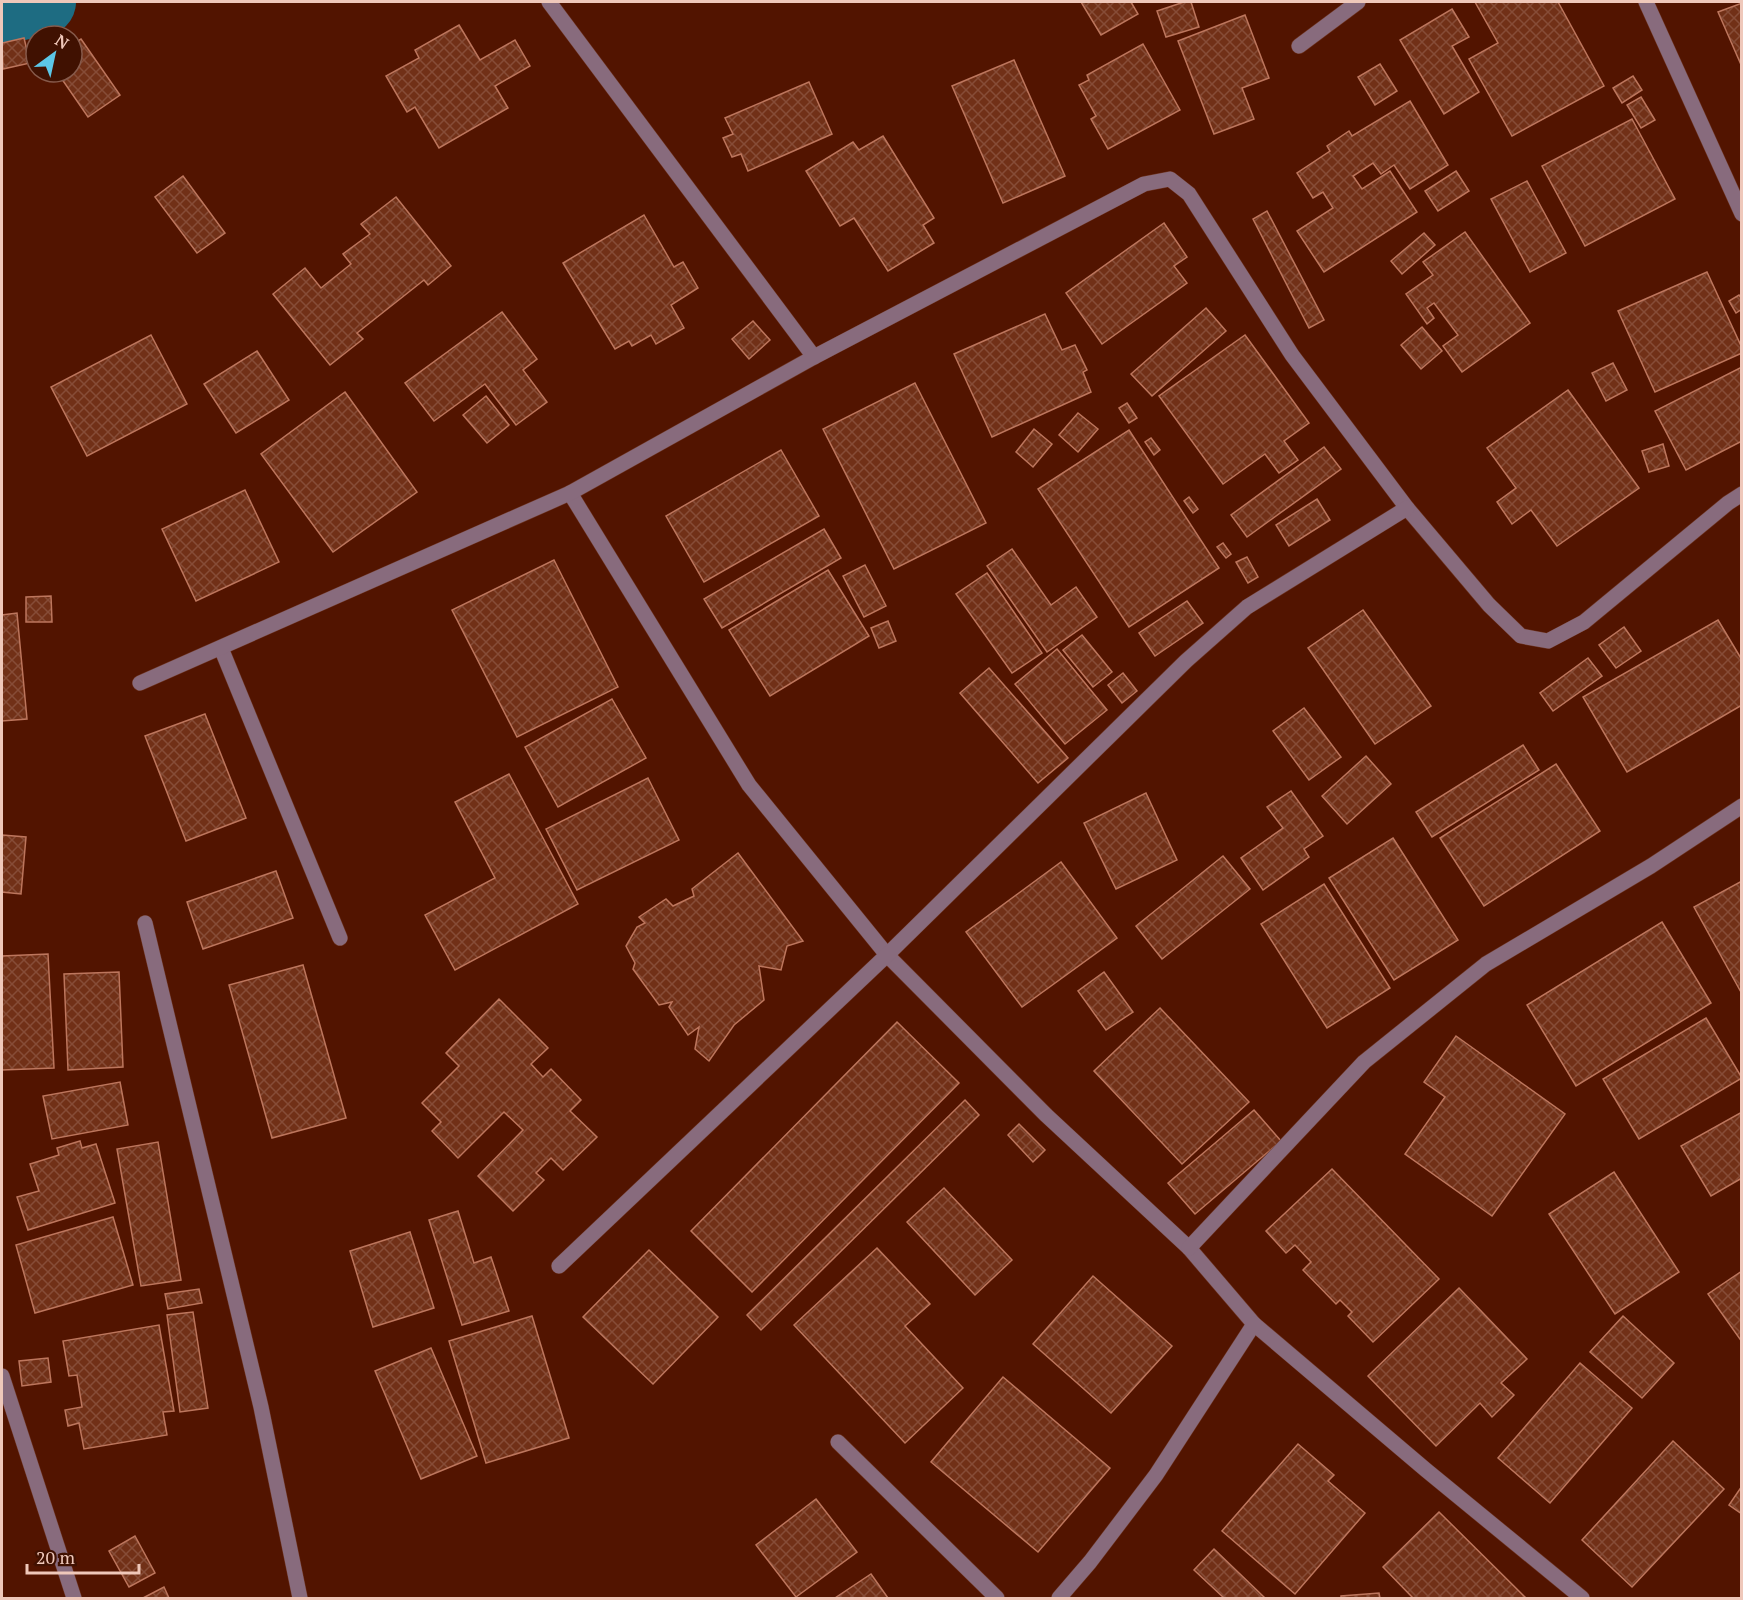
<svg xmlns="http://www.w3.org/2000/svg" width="1743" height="1600" font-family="'PT Serif',serif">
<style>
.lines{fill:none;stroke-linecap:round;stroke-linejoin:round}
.river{stroke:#1e6c82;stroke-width:68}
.building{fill:url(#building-cross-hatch);stroke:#bd765d;stroke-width:1.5}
.minor-casing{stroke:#6e3421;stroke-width:16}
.minor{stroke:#886b7d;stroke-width:15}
</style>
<defs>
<pattern id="building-cross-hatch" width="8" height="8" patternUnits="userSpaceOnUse" patternTransform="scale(1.5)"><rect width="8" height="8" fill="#713017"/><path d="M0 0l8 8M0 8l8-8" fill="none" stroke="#864c37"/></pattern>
</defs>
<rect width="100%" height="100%" fill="#521400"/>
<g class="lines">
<!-- river -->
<path class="river" d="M 2,10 L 42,2"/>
</g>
<!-- building -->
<g class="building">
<path d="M 1081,2 L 1131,2 L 1138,14 L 1101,35 Z"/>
<path d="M 1184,2 L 1191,2 L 1199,27 L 1166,37 L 1157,11 Z"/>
<path d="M 1475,2 L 1558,2 L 1604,86 L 1512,136 L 1469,59 L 1498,43 Z"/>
<path d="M 1742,3 L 1742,67 L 1718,12 Z"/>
<path d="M 1452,9 L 1469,37 L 1452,46 L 1479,92 L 1444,114 L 1400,40 Z"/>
<path d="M 1245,15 L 1269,78 L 1242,88 L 1254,119 L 1214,134 L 1178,41 Z"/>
<path d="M 459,25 L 480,60 L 515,40 L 530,66 L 495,86 L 508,108 L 439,148 L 415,107 L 407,112 L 386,76 L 419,58 L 415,50 Z"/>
<path d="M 24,38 L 30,63 L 3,69 L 2,43 Z"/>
<path d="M 81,39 L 120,95 L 88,117 L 57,72 L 72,72 L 72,45 Z"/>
<path d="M 1143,44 L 1180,110 L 1108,149 L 1091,119 L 1096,116 L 1079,85 L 1089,80 L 1087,75 Z"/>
<path d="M 1014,60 L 1065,176 L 1003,203 L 952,86 Z"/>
<path d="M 1380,64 L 1397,91 L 1375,105 L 1358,77 Z"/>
<path d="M 1633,76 L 1642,90 L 1622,103 L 1613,88 Z"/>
<path d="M 809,82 L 832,134 L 748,171 L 741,154 L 732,157 L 723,138 L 733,134 L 725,118 Z"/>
<path d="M 1641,97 L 1655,120 L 1641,128 L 1627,105 Z"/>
<path d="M 1410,101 L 1448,165 L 1410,189 L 1394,165 L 1381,174 L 1373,163 L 1353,176 L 1362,189 L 1390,171 L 1417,212 L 1324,272 L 1297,231 L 1333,208 L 1323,192 L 1313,198 L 1297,173 L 1330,151 L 1327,146 L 1349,131 L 1352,136 Z"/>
<path d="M 1632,119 L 1675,199 L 1585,246 L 1542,166 Z"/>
<path d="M 883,136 L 934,218 L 923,225 L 934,243 L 888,271 L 854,218 L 840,226 L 806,171 L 853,142 L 859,150 Z"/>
<path d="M 1456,171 L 1469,191 L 1438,211 L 1425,191 Z"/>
<path d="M 183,176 L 225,233 L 197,253 L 155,197 Z"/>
<path d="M 1527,181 L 1566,253 L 1530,272 L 1491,199 Z"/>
<path d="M 396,197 L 451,266 L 428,285 L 424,280 L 357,333 L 363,339 L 330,365 L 273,294 L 305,268 L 321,288 L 351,264 L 343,254 L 370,234 L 361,224 Z"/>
<path d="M 1267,211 L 1324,320 L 1309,328 L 1253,219 Z"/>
<path d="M 644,215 L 674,267 L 683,262 L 698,288 L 671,305 L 684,328 L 656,344 L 651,335 L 632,346 L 629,341 L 615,349 L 563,263 Z"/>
<path d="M 1164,223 L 1187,257 L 1174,266 L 1187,283 L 1102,344 L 1066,293 Z"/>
<path d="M 1465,232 L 1530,323 L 1462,372 L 1443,346 L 1458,335 L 1434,303 L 1427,308 L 1434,318 L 1427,324 L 1406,294 L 1433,275 L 1423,262 Z"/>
<path d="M 1424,233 L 1435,245 L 1402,274 L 1391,261 Z"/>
<path d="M 1707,272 L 1742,348 L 1742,353 L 1655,392 L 1618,311 Z"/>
<path d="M 1739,295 L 1742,299 L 1742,309 L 1736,313 L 1729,301 Z"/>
<path d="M 1206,308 L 1226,331 L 1152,396 L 1131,374 Z"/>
<path d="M 502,312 L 537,359 L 523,370 L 547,402 L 516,425 L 485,384 L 434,421 L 405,383 Z"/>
<path d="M 1045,314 L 1062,350 L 1075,345 L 1087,370 L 1083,372 L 1091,392 L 992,437 L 954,354 Z"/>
<path d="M 753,321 L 770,340 L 749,359 L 732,339 Z"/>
<path d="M 1422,327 L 1442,351 L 1421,369 L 1401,345 Z"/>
<path d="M 151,335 L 187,404 L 87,456 L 51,387 Z"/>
<path d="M 1245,335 L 1309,423 L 1284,441 L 1298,460 L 1279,473 L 1265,454 L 1223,484 L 1159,396 Z"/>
<path d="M 257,351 L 289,400 L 236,433 L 204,384 Z"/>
<path d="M 1613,363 L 1627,390 L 1606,401 L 1592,373 Z"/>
<path d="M 1742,367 L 1742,441 L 1686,470 L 1655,411 Z"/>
<path d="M 915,383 L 986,523 L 894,569 L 823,429 Z"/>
<path d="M 1568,390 L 1639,488 L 1557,546 L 1531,510 L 1512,524 L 1497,502 L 1516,488 L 1487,448 Z"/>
<path d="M 345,392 L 417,492 L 333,552 L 261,454 Z"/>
<path d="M 486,396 L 509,425 L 487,443 L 463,415 Z"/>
<path d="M 1127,403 L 1137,418 L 1129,423 L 1119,408 Z"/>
<path d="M 1078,413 L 1098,429 L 1078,452 L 1059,435 Z"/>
<path d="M 1034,429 L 1052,444 L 1033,467 L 1016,452 Z"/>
<path d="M 1129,430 L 1219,568 L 1129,627 L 1038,489 Z"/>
<path d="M 1151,438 L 1160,450 L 1154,455 L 1145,442 Z"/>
<path d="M 1663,444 L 1669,466 L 1649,472 L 1642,451 Z"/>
<path d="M 1324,447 L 1341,469 L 1247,537 L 1231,515 Z"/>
<path d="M 781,450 L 819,516 L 704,582 L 666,516 Z"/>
<path d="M 245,490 L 279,562 L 196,601 L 162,529 Z"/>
<path d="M 1189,497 L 1198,509 L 1193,513 L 1184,501 Z"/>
<path d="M 1317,499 L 1330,520 L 1289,546 L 1276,525 Z"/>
<path d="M 824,529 L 841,558 L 722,628 L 704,599 Z"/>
<path d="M 1223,543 L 1231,554 L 1226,558 L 1217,547 Z"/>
<path d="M 1012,549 L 1051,605 L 1076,587 L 1097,617 L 1047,652 L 987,566 Z"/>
<path d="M 1247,557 L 1258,577 L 1248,583 L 1236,562 Z"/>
<path d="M 554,560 L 618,687 L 517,737 L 452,610 Z"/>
<path d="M 865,565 L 886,606 L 864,617 L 843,576 Z"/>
<path d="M 828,570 L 869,636 L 770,696 L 729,630 Z"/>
<path d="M 987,573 L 1042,653 L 1012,673 L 956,594 Z"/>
<path d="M 51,596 L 52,622 L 26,622 L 26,597 Z"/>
<path d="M 1187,601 L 1203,623 L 1155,656 L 1139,633 Z"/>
<path d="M 1363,610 L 1431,706 L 1375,744 L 1308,648 Z"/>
<path d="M 17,613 L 27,719 L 2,721 L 2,615 Z"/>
<path d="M 1718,620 L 1742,660 L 1742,705 L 1627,772 L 1583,697 Z"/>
<path d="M 888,621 L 896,641 L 879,648 L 871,628 Z"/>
<path d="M 1624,627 L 1641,651 L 1616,668 L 1599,645 Z"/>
<path d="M 1082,635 L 1112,672 L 1093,687 L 1063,650 Z"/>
<path d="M 1057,649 L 1107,710 L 1065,744 L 1015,684 Z"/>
<path d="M 1588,658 L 1602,676 L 1553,711 L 1540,693 Z"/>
<path d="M 989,668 L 1068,758 L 1038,783 L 960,693 Z"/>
<path d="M 1123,673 L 1137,691 L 1122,703 L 1108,685 Z"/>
<path d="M 612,699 L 646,758 L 558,807 L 525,747 Z"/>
<path d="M 1304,708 L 1341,757 L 1309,780 L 1273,731 Z"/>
<path d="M 205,714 L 246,818 L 186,841 L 145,736 Z"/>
<path d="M 1523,745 L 1539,770 L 1432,837 L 1416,812 Z"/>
<path d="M 1366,756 L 1391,784 L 1347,824 L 1322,796 Z"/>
<path d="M 1556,764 L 1600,831 L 1484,906 L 1440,838 Z"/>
<path d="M 509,774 L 578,904 L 455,970 L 425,915 L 495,878 L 455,802 Z"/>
<path d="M 648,778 L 679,840 L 577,890 L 546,829 Z"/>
<path d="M 1291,791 L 1323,836 L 1304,849 L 1309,857 L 1263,890 L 1241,858 L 1283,828 L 1267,807 Z"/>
<path d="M 1146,793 L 1177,860 L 1116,889 L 1084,823 Z"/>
<path d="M 2,835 L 26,837 L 21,894 L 2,892 Z"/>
<path d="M 1393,838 L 1458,940 L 1394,980 L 1329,878 Z"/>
<path d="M 738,853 L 803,941 L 787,946 L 781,970 L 759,966 L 764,1000 L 734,1025 L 709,1061 L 695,1049 L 699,1027 L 688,1035 L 669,1007 L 672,1002 L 659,1005 L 633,969 L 635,963 L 626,946 L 637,927 L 645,923 L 639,917 L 666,899 L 673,906 L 694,896 L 692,889 Z"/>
<path d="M 1223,856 L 1250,889 L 1162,959 L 1136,926 Z"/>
<path d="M 1061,862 L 1117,938 L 1022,1007 L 966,932 Z"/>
<path d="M 276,871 L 293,918 L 203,949 L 187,902 Z"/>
<path d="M 1742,881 L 1742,994 L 1694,907 Z"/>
<path d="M 1324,884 L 1390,988 L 1327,1028 L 1261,924 Z"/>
<path d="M 1662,922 L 1711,1003 L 1576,1086 L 1527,1005 Z"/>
<path d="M 48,954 L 54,1068 L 2,1070 L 2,956 Z"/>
<path d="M 303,965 L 346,1118 L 272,1138 L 229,985 Z"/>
<path d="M 119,972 L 123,1067 L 68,1070 L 64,974 Z"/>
<path d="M 1104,972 L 1133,1012 L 1106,1030 L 1078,991 Z"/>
<path d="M 499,999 L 548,1048 L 531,1064 L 543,1077 L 551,1069 L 581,1100 L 570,1111 L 597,1137 L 563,1170 L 551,1158 L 536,1173 L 544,1180 L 513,1211 L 478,1176 L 523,1130 L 504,1112 L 458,1158 L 432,1131 L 441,1122 L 422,1103 L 459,1066 L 446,1053 Z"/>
<path d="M 1160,1008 L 1249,1102 L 1182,1164 L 1094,1071 Z"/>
<path d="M 1706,1018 L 1742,1078 L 1639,1139 L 1603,1079 Z"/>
<path d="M 897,1022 L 959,1083 L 752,1292 L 691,1231 Z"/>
<path d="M 1456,1036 L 1565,1114 L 1492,1216 L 1405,1154 L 1445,1097 L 1424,1082 Z"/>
<path d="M 120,1082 L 128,1125 L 52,1139 L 43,1096 Z"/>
<path d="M 965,1100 L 979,1115 L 761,1330 L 747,1315 Z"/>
<path d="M 1254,1110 L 1281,1141 L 1195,1214 L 1168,1183 Z"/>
<path d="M 1742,1112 L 1742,1178 L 1711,1196 L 1681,1146 Z"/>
<path d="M 1019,1124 L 1045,1150 L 1033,1162 L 1008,1135 Z"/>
<path d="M 80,1141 L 82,1148 L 96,1144 L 115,1203 L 28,1230 L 17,1197 L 39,1191 L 30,1164 L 59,1155 L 57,1148 Z"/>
<path d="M 158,1142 L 181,1280 L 141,1286 L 117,1149 Z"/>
<path d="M 1332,1169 L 1439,1279 L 1373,1342 L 1348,1316 L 1352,1312 L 1340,1300 L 1336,1304 L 1303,1270 L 1311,1262 L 1295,1245 L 1286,1253 L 1266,1231 Z"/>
<path d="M 1614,1172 L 1679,1272 L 1615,1314 L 1549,1214 Z"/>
<path d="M 944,1188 L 1012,1260 L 975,1295 L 907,1222 Z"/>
<path d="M 458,1211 L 474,1263 L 491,1257 L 509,1311 L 462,1325 L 429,1220 Z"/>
<path d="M 113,1217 L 133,1285 L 35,1313 L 16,1245 Z"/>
<path d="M 410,1232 L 434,1308 L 373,1327 L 350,1251 Z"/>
<path d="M 877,1248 L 930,1304 L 905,1326 L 963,1388 L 905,1443 L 794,1325 Z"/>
<path d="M 649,1250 L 718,1317 L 653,1384 L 583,1317 Z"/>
<path d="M 1742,1271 L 1742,1342 L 1708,1294 Z"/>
<path d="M 1093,1276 L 1172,1346 L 1111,1413 L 1033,1344 Z"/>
<path d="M 1459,1288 L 1527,1359 L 1501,1383 L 1514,1395 L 1492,1417 L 1480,1403 L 1436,1446 L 1368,1376 Z"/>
<path d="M 199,1289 L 202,1303 L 168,1309 L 165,1294 Z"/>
<path d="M 193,1312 L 208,1408 L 180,1412 L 167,1315 Z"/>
<path d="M 532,1316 L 569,1438 L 486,1463 L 449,1341 Z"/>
<path d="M 1623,1316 L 1674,1363 L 1642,1398 L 1590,1352 Z"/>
<path d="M 159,1325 L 174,1411 L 163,1412 L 167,1435 L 84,1449 L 79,1423 L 68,1426 L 65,1410 L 82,1407 L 77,1375 L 69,1376 L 63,1341 Z"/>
<path d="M 431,1348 L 477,1456 L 421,1479 L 375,1371 Z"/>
<path d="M 48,1358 L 51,1382 L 22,1386 L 19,1361 Z"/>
<path d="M 1580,1363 L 1632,1408 L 1550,1503 L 1498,1458 Z"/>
<path d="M 1003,1377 L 1110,1468 L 1038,1552 L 931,1462 Z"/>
<path d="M 1673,1441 L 1724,1489 L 1632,1587 L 1582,1540 Z"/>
<path d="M 1298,1444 L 1334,1475 L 1328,1481 L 1365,1513 L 1295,1594 L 1222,1531 Z"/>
<path d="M 1742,1486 L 1742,1514 L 1729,1505 Z"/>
<path d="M 816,1499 L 857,1552 L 796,1597 L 756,1545 Z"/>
<path d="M 1439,1512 L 1526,1598 L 1413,1598 L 1383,1567 Z"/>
<path d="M 135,1536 L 155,1573 L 129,1587 L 109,1551 Z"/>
<path d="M 1214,1549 L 1265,1598 L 1224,1598 L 1194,1570 Z"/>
<path d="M 871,1574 L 888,1598 L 835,1598 Z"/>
<path d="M 164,1587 L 169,1598 L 143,1598 Z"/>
<path d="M 1379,1593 L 1380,1598 L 1341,1598 L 1341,1596 Z"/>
</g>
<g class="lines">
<!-- minor casing -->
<g class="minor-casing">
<g id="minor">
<path d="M 549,2 L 814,357"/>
<path d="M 1646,2 L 1742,214"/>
<path d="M 1299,46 L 1358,2"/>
<path d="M 570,493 L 749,785 L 887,955 L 1046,1115 L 1189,1248 L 1254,1324 L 1426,1470 L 1582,1598"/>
<path d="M 221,648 L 340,938"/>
<path d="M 140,683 L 570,493 L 814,357 L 1144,184 L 1170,179 L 1189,194 L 1292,355 L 1407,508 L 1489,605 L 1521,636 L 1548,641 L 1584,622 L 1728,503 L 1742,494"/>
<path d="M 145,923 L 261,1407 L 300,1598"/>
<path d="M 1189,1248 L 1364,1062 L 1486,964 L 1651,866 L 1742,806"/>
<path d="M 559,1266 L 887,955 L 1186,661 L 1247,607 L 1407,508"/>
<path d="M 2,1376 L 74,1598"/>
<path d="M 838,1442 L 997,1598"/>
<path d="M 1059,1598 L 1090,1562 L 1156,1475 L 1254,1324"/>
</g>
</g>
<!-- minor -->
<use href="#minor" class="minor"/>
</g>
<!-- border -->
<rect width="1743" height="1600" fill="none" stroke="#efc8ba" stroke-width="6"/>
<!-- north arrow -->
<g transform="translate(54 54) rotate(33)"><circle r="28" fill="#401101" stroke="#865a4b" stroke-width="1.5"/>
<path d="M0-4.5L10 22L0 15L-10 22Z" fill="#5cc7e7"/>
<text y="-9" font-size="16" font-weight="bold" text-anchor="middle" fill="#efc8ba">N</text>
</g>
<!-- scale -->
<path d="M27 1564v9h112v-9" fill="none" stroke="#efc8ba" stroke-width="3"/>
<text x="36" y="1564" font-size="18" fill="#efc8ba" stroke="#401101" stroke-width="4.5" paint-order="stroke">20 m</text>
</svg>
